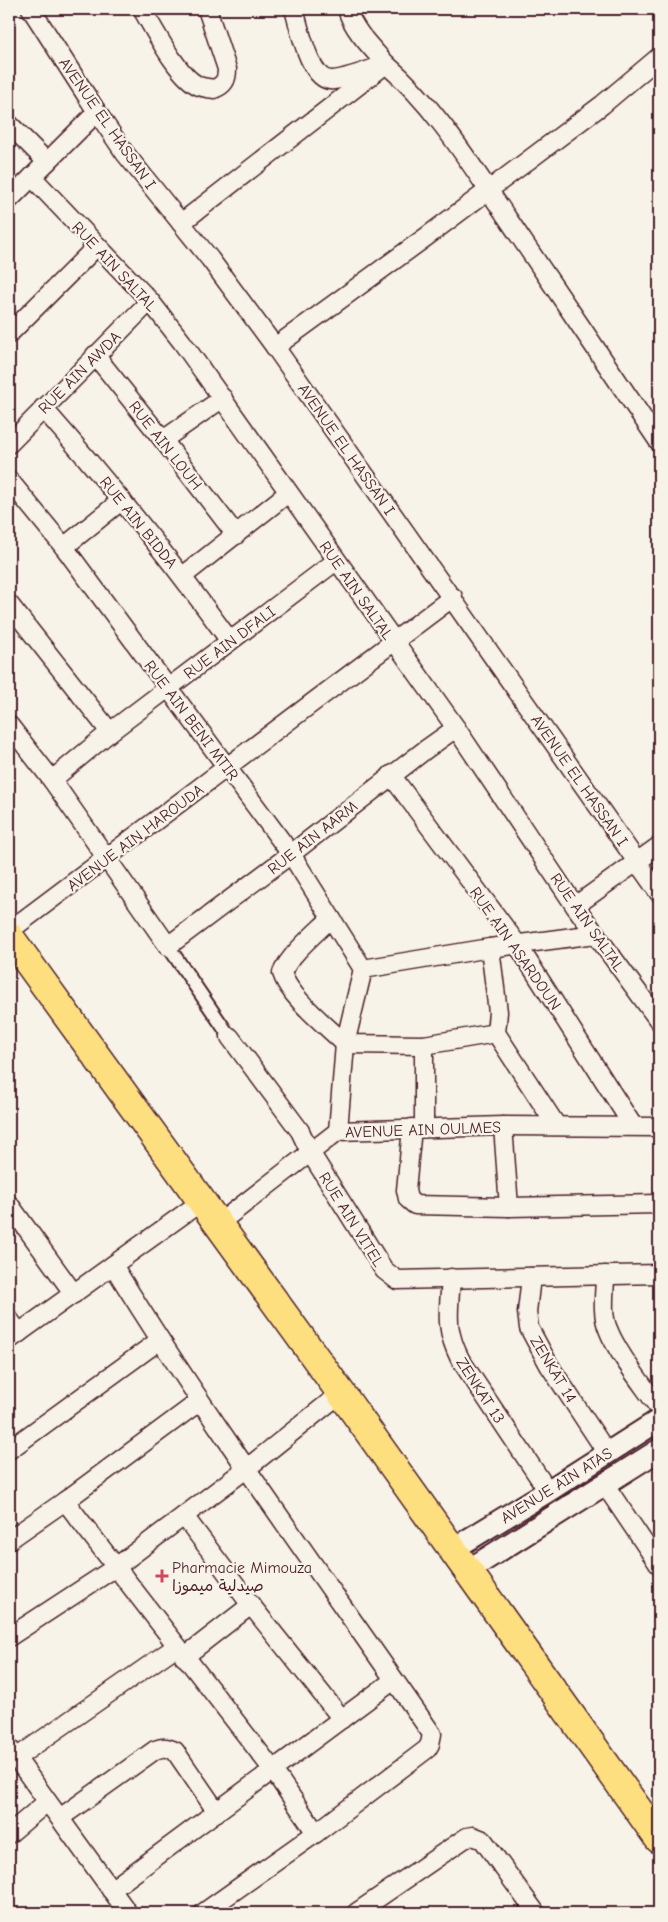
<svg xmlns="http://www.w3.org/2000/svg" width="668" height="1922" font-family="'Comic Neue','Playpen Sans Arabic',sans-serif">
<style>
.lines{fill:none;stroke-linecap:round;stroke-linejoin:round}
.pedestrian-casing{stroke:#4a1f2b;stroke-width:16}
.minor-casing{stroke:#4a1f2b;stroke-width:21}
.tertiary-casing{stroke:#4a1f2b;stroke-width:25}
.primary-casing{stroke:#4a1f2b;stroke-width:31}
.pedestrian{stroke:#f7f3e8;stroke-width:12}
.minor{stroke:#f7f3e8;stroke-width:18}
.tertiary{stroke:#f7f3e8;stroke-width:21}
.primary{stroke:#fedf80;stroke-width:28}
.poi-dot{fill:#d1495b;stroke:#f7f3e8;stroke-width:2}
.labels{text-anchor:middle;stroke-width:4.5;stroke-linejoin:round;paint-order:stroke}
.street-label{font-size:16px;fill:#4a1f2b;stroke:#f7f3e8}
.poi-label{font-size:16px;fill:#4a1f2b;stroke:#f7f3e8;text-anchor:start}
</style>
<rect width="100%" height="100%" fill="#f7f3e8"/>
<filter id="ink" filterUnits="userSpaceOnUse"><feTurbulence type="fractalNoise" baseFrequency=".02" numOctaves="2"/><feDisplacementMap in="SourceGraphic" scale="10" xChannelSelector="R" yChannelSelector="G"/><feConvolveMatrix kernelMatrix="1 2 1 2 8 2 1 2 1" color-interpolation-filters="sRGB"/></filter>
<g filter="url(#ink)">
<g class="lines">
<!-- pedestrian casing -->
<g class="pedestrian-casing">
<path id="pedestrian" d="M 168,946 L 230,1037"/>
</g>
<!-- minor casing -->
<g class="minor-casing">
<g id="minor">
<path d="M 31,9 L 97,112 L 124,152 L 210,259 L 275,347 L 659,893"/>
<path d="M 142,9 C 154,29 178,77 199,86 C 204,88 209,88 214,89 C 224,85 227,80 227,69 L 207,9"/>
<path d="M 294,9 C 299,26 310,83 333,80 C 351,78 369,70 386,64 C 436,107 471,165 508,219 C 558,293 609,368 659,442"/>
<path d="M 9,124 L 47,162"/>
<path d="M 32,177 L 150,301 L 182,342 L 456,728 L 575,906 L 659,1021"/>
<path d="M 9,200 L 97,112"/>
<path d="M 181,223 L 386,64 C 372,48 353,30 347,9"/>
<path d="M 9,334 L 96,247"/>
<path d="M 275,347 L 426,237 L 602,105 L 659,57"/>
<path d="M 95,355 L 163,440 L 236,535"/>
<path d="M 43,408 C 109,483 171,560 230,641"/>
<path d="M 163,440 L 223,398"/>
<path d="M 9,444 L 150,301"/>
<path d="M 9,480 L 64,547 L 291,854 L 363,969"/>
<path d="M 64,547 L 122,500"/>
<path d="M 183,576 L 288,493"/>
<path d="M 9,604 L 110,732"/>
<path d="M 9,725 L 52,780 L 168,946 L 291,854 L 425,750 L 456,728"/>
<path d="M 391,775 L 517,944 L 633,1126"/>
<path d="M 52,780 L 110,732 L 336,561"/>
<path d="M 575,906 L 659,846"/>
<path d="M 331,918 C 316,933 290,954 282,973 C 289,997 327,1026 345,1044 L 424,1045 L 496,1033"/>
<path d="M 9,931 L 453,597"/>
<path d="M 490,948 L 498,1012 L 496,1033 L 556,1125"/>
<path d="M 363,969 L 490,948 L 596,934"/>
<path d="M 230,1037 L 300,1131 L 310,1152 L 384,1270 L 397,1280 L 659,1274"/>
<path d="M 424,1045 L 424,1128"/>
<path d="M 503,1126 L 509,1207"/>
<path d="M 412,1128 L 406,1190 L 408,1199 L 415,1205 L 509,1207 L 659,1204"/>
<path d="M 338,1131 L 345,1044 L 363,969"/>
<path d="M 9,1204 L 74,1294"/>
<path d="M 218,1224 L 338,1131 L 503,1126 L 659,1127"/>
<path d="M 113,1265 C 212,1426 324,1578 432,1734 L 430,1744 L 427,1749 L 316,1833 L 203,1913"/>
<path d="M 605,1275 C 605,1292 601,1313 608,1329 C 617,1353 644,1386 659,1408"/>
<path d="M 531,1277 L 527,1312 L 529,1328 L 549,1365 L 607,1453"/>
<path d="M 451,1278 C 449,1312 444,1327 460,1359 L 548,1491"/>
<path d="M 9,1319 L 19,1333"/>
<path d="M 9,1340 L 202,1201"/>
<path d="M 200,1401 L 65,1501 L 273,1770 L 316,1833"/>
<path d="M 9,1450 L 160,1340"/>
<path d="M 605,1485 L 659,1565"/>
<path d="M 184,1516 L 251,1605 L 342,1719"/>
<path d="M 9,1540 L 65,1501"/>
<path d="M 9,1637 L 116,1567 L 246,1469 L 341,1393"/>
<path d="M 184,1657 L 251,1605"/>
<path d="M 9,1748 L 128,1913"/>
<path d="M 16,1758 L 177,1646"/>
<path d="M 60,1818 L 155,1750 C 163,1747 167,1747 175,1751 L 217,1812"/>
<path d="M 9,1834 L 47,1802"/>
<path d="M 111,1890 L 394,1680"/>
<path d="M 356,1913 L 467,1837 L 473,1836 L 483,1840 L 536,1913"/>
</g>
</g>
<!-- tertiary casing -->
<g class="tertiary-casing">
<g id="tertiary">
<path d="M 453,1549 L 548,1491 L 659,1420"/>
<path d="M 467,1571 L 659,1450"/>
</g>
</g>
<!-- primary casing -->
<g class="primary-casing">
<path id="primary" d="M 9,936 L 341,1393 L 659,1839"/>
</g>
<!-- pedestrian -->
<use href="#pedestrian" class="pedestrian"/>
<!-- minor -->
<use href="#minor" class="minor"/>
<!-- tertiary -->
<use href="#tertiary" class="tertiary"/>
<!-- primary -->
<use href="#primary" class="primary"/>
</g>
</g>
<!-- markers -->
<path class="poi-dot" d="M159.5 1568.5h5v5h5v5h-5v5h-5v-5h-5v-5h5z"/>
<g class="labels">
<!-- street labels -->
<g class="street-label">
<text transform="translate(108 123) rotate(55)" y="6">AVENUE EL HASSAN I</text>
<text transform="translate(115 266) rotate(47)" y="6">RUE AIN SALTAL</text>
<text transform="translate(79 372) rotate(-45)" y="6">RUE AIN AWDA</text>
<text transform="translate(166 445) rotate(52)" y="6">RUE AIN LOUH</text>
<text transform="translate(347 449) rotate(55)" y="6">AVENUE EL HASSAN I</text>
<text transform="translate(139 522) rotate(51)" y="6">RUE AIN BIDDA</text>
<text transform="translate(357 590) rotate(55)" y="6">RUE AIN SALTAL</text>
<text transform="translate(229 642) rotate(-37)" y="6">RUE AIN DFALI</text>
<text transform="translate(192 720) rotate(53)" y="6">RUE AIN BENI MTIR</text>
<text transform="translate(580 780) rotate(55)" y="6">AVENUE EL HASSAN I</text>
<text transform="translate(135 837) rotate(-37)" y="6">AVENUE AIN HAROUDA</text>
<text transform="translate(312 837) rotate(-38)" y="6">RUE AIN AARM</text>
<text transform="translate(588 922) rotate(55)" y="6">RUE AIN SALTAL</text>
<text transform="translate(516 948) rotate(55)" y="6">RUE AIN ASARDOUN</text>
<text transform="translate(423 1129) rotate(-2)" y="6">AVENUE AIN OULMES</text>
<text transform="translate(352 1219) rotate(58)" y="6">RUE AIN VITEL</text>
<text transform="translate(554 1369) rotate(59)" y="6">ZENKAT 14</text>
<text transform="translate(481 1390) rotate(57)" y="6">ZENKAT 13</text>
<text transform="translate(556 1485) rotate(-32)" y="6">AVENUE AIN ATAS</text>
</g>
<!-- poi labels -->
<g class="poi-label">
<text x="172" y="1573">Pharmacie Mimouza<tspan x="172" dy="18">صيدلية ميموزا</tspan></text>
</g>
</g>
<!-- margin -->
<rect width="668" height="1922" fill="none" stroke="#f7f3e8" stroke-width="30"/>
<rect x="15" y="15" width="638" height="1892" fill="none" stroke="#4a1f2b" stroke-width="2" filter="url(#ink)"/>
</svg>
